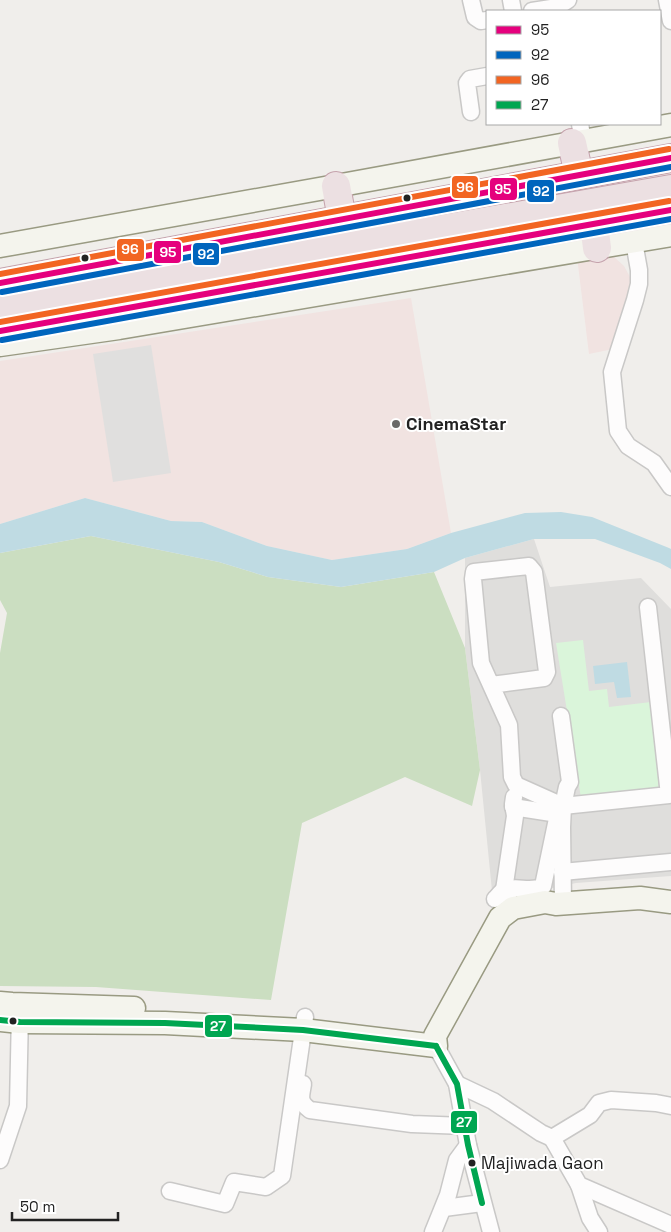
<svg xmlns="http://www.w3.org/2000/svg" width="671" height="1232" font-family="'Space Grotesk',sans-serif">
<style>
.residential{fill:#dfdedc}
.commercial{fill:#f1e3e1}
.forest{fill:#cbdec1}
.park{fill:#daf5da}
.parking{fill:#e0dfde}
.water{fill:#bfdbe3}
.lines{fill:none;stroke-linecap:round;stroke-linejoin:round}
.street-casing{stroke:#c9c8c7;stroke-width:19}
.secondary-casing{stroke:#999a82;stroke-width:25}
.highway-casing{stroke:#c5a2ac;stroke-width:30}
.street{stroke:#fdfcfc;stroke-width:16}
.secondary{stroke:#f4f4ed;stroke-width:22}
.highway{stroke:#ece0e2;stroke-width:28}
.bus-1-casing{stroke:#fff;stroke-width:10}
.bus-2-casing{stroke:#fff;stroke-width:10}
.bus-3-casing{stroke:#fff;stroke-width:10}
.bus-4-casing{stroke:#fff;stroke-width:10}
.bus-1{stroke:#e5007d;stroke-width:6}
.bus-2{stroke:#0065bd;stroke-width:6}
.bus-3{stroke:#f26522;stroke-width:6}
.bus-4{stroke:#00a651;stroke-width:6}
.bus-dot{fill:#222;stroke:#fff;stroke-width:2}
.poi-dot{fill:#6a6968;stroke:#fff;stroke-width:2}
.labels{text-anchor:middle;stroke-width:4;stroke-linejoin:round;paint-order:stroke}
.bus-label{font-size:17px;fill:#222;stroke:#fff;text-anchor:start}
.poi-label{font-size:18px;font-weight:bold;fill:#222;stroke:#fff;text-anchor:start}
.line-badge{stroke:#fff;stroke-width:2}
.badge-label{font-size:14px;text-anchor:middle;font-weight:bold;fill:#fff}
</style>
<rect width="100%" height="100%" fill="#f0eeeb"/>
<!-- residential -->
<path class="residential" d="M 534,539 L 550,587 L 641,578 L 671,609 L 671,876 L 576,883 L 493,901 L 480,770 L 465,648 L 465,558 Z"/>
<!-- commercial -->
<g class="commercial">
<path d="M 602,253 L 614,257 L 624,266 L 630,277 L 632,290 L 613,349 L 589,354 L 577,257 Z"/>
<path d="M 411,298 L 451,533 L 407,549 L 332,560 L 267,546 L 202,522 L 171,521 L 85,498 L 0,524 L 0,361 Z"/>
</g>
<!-- forest -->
<path class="forest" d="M 91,536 L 219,562 L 268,577 L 341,587 L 434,572 L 465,648 L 480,770 L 472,806 L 405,777 L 302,823 L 271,1000 L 96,987 L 0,986 L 0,653 L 7,613 L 0,600 L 0,553 Z"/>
<!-- park -->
<path class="park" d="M 583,640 L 589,691 L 607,689 L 609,707 L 651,702 L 659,790 L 581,798 L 556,643 Z"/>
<!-- parking -->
<path class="parking" d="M 151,345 L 171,473 L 113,482 L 93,354 Z"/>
<!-- water -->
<g class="water">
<path d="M 85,498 L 171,521 L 202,522 L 267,546 L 332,560 L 407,549 L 451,533 L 525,513 L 561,512 L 592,517 L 669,548 L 671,549 L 671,569 L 660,563 L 595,539 L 534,539 L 465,558 L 434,572 L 341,587 L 268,577 L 219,562 L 91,536 L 0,553 L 0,524 Z"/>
<path d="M 627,662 L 631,697 L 617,698 L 614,682 L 595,684 L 593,666 Z"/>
</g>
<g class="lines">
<!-- street casing -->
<g class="street-casing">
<g id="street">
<path d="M 471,0 L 475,17 L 481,21 L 487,20"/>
<path d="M 511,0 L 513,11"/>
<path d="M 667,0 L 671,21"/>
<path d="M 532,11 L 557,7 L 568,0"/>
<path d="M 471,112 L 467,83 L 470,79 L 487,76"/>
<path d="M 580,124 L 583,141"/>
<path d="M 634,242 L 639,270 L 639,284 L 635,300 L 612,372 L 618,431 L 628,446 L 654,463 L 671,487"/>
<path d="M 491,685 L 544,678 L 547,672 L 534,572 L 529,566 L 474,572 L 473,579 L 481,663 L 509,725 L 512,777 L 516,785 L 563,806 L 562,827 L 563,903"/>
<path d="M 561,716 L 570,782 L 567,787 L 563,806 L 669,795 L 648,607"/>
<path d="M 562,872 L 671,862"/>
<path d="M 495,899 C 498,896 501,892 504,890 C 516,885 532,893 543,886 L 558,814 L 513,807"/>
<path d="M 509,900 L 504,890 L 515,816 L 513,804 L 514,797"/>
<path d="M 436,1046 L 457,1084 L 468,1145 L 491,1232"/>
<path d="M 303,1084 C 301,1097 298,1101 310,1110 L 412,1124 L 465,1126"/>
<path d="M 457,1084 L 493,1101 L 541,1133 L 552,1138 L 590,1115 L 599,1103 L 611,1100 L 656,1103 L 671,1106"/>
<path d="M 552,1138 L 579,1185 L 671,1225"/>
<path d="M 0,1160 L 18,1106 L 20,1013"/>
<path d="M 579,1185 L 590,1218 L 599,1232"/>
<path d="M 170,1191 L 225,1204 L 234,1182 L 266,1187 L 282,1176 L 305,1017"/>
<path d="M 444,1208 L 482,1203"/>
<path d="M 433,1232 L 448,1195 L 457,1160 L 468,1145"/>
</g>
</g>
<!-- secondary casing -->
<g class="secondary-casing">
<g id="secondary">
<path d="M 0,246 L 336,186 L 671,125"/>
<path d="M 0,345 L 119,328 L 671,235"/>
<path d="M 0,1003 L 12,1004 L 134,1008"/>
<path d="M 0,1020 L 20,1022 L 165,1023 L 303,1030 L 436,1046 L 435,1036 L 500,918 L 513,908 L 545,902 L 556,904 L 640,898 L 671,902"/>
</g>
</g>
<!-- highway casing -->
<g class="highway-casing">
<g id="highway">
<path d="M 572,143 L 579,175"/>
<path d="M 336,186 L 342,219"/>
<path d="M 594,224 L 597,248"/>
<path d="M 0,283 L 671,158"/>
<path d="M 0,307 L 671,189"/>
<path d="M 0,331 L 671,210"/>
</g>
</g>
<!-- street -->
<use href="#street" class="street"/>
<!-- secondary -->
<use href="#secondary" class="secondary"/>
<!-- highway -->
<use href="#highway" class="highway"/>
<!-- bus-1 casing -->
<g class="bus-1-casing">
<g id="bus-1">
<path d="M 0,283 L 671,158"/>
<path d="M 0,331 L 671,210"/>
</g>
</g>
<!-- bus-2 casing -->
<g class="bus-2-casing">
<g id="bus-2">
<path d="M 2,292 L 671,167"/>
<path d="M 2,340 L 671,219"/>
</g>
</g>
<!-- bus-3 casing -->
<g class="bus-3-casing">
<g id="bus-3">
<path d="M 0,274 L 669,149"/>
<path d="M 0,322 L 669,201"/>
</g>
</g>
<!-- bus-4 casing -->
<g class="bus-4-casing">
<g id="bus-4">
<path d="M 0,1020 L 20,1022 L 165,1023 L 303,1030 L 436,1046"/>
<path d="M 436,1046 L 457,1084 L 468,1145 L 482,1203"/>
</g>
</g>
<!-- bus-1 -->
<use href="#bus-1" class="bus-1"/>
<!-- bus-2 -->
<use href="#bus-2" class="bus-2"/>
<!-- bus-3 -->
<use href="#bus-3" class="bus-3"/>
<!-- bus-4 -->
<use href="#bus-4" class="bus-4"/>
</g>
<!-- markers -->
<g class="bus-dot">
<circle cx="407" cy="198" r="4.5"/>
<circle cx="85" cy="258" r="4.5"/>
<circle cx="13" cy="1021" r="4.5"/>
<circle cx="472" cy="1163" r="4.5"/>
</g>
<circle class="poi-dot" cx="396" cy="424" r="5"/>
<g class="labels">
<!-- bus labels -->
<g class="bus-label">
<text x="481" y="1169">Majiwada Gaon</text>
</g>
<!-- poi labels -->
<g class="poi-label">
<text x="406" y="430">CinemaStar</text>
</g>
</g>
<g class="line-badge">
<rect x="451" y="175" width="28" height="24" rx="5" fill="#f26522"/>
<rect x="489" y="177" width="29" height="24" rx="5" fill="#e5007d"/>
<rect x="526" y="179" width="29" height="24" rx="5" fill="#0065bd"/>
<rect x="116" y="238" width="29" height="24" rx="5" fill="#f26522"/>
<rect x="153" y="240" width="29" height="24" rx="5" fill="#e5007d"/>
<rect x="192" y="242" width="28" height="24" rx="5" fill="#0065bd"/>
<rect x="204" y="1014" width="29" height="24" rx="5" fill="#00a651"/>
<rect x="450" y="1110" width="28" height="24" rx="5" fill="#00a651"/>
</g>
<g class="badge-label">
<text x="465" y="192">96</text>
<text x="503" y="194">95</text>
<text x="541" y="196">92</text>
<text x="130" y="254">96</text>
<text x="168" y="257">95</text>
<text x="206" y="259">92</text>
<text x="218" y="1031">27</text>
<text x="464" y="1127">27</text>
</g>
<!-- legend -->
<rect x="486" y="10" width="175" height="115" fill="#ffffff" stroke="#a7a7a7"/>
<rect x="496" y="26" width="25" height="8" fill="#e5007d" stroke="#a7a7a7"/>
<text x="531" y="35" font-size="15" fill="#222222">95</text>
<rect x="496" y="51" width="25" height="8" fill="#0065bd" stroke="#a7a7a7"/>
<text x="531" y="60" font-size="15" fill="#222222">92</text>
<rect x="496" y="76" width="25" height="8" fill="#f26522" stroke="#a7a7a7"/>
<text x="531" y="85" font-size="15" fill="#222222">96</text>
<rect x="496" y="101" width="25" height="8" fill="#00a651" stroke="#a7a7a7"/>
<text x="531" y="110" font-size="15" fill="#222222">27</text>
<!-- scale -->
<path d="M12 1212v8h106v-8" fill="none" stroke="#222222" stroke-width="2.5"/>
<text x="20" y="1212" font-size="15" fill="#222222" stroke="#ffffff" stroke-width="4" paint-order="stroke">50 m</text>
</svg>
